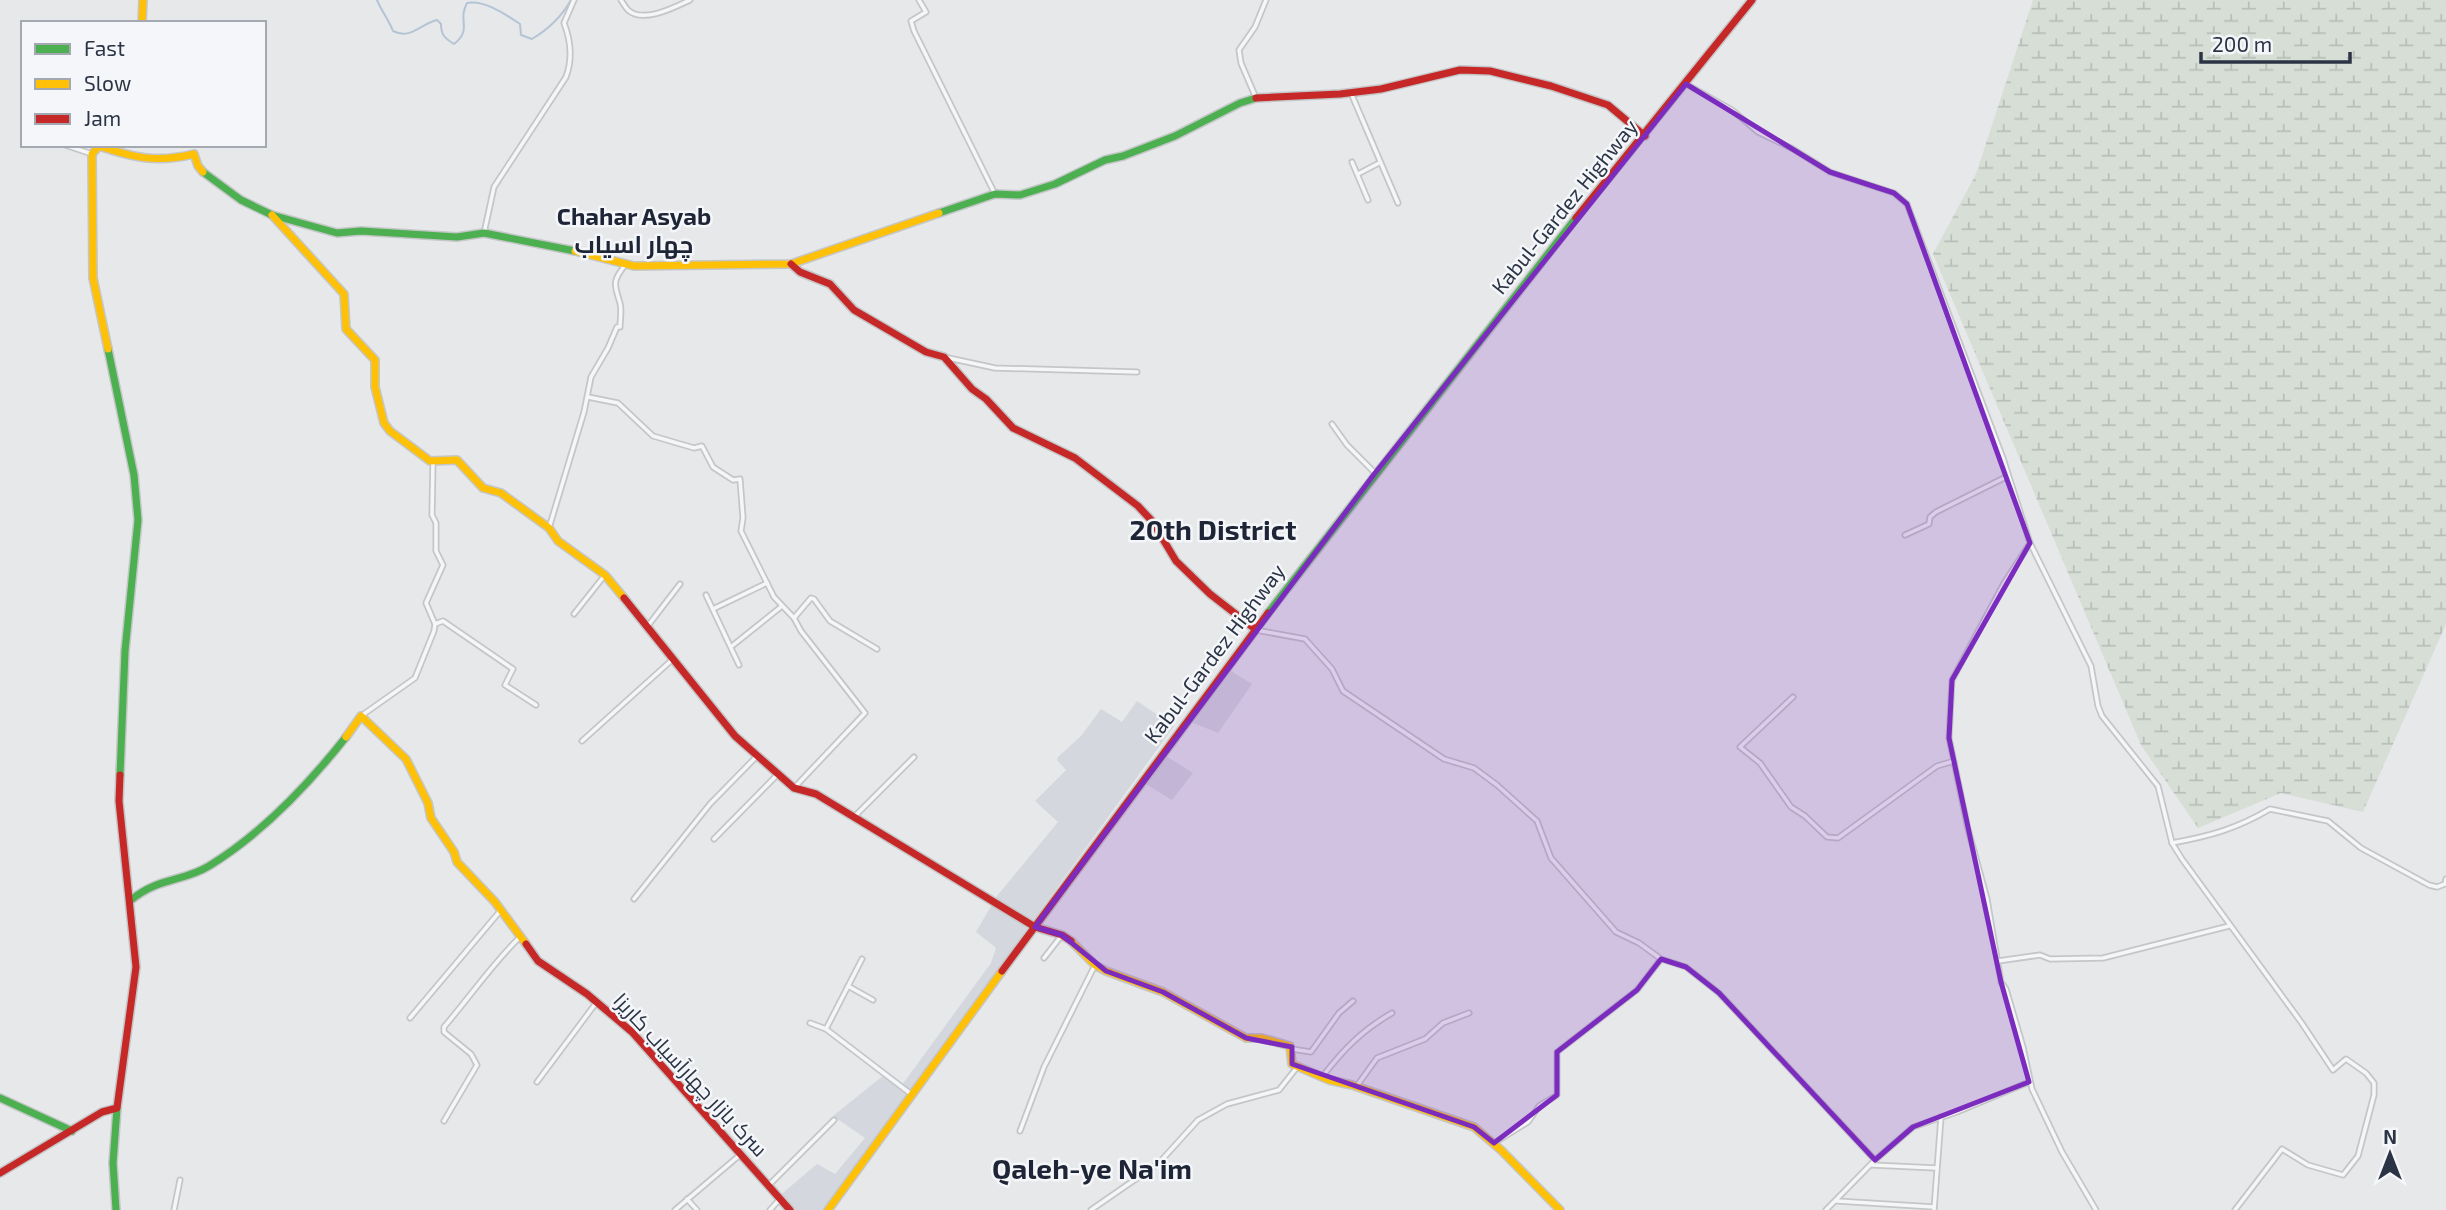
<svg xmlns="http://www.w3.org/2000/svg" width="2446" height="1210" font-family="'Exo 2',Cairo,sans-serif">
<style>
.built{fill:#d4d7dd}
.wetland{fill:url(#wetland-marsh)}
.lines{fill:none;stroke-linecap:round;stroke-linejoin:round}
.stream{stroke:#b4c4d5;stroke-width:2}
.street-casing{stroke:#c4c6c8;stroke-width:7}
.fast-casing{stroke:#c4c6c8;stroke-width:10}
.slow-casing{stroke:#c4c6c8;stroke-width:10}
.jam-casing{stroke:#c4c6c8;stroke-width:10}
.street{stroke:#f5f6f7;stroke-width:3.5}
.fast{stroke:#4caf50;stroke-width:7}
.slow{stroke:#ffc107;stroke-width:7}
.jam{stroke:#c62828;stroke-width:7}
.marked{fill:#7b2cbf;fill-opacity:0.2;stroke:#7b2cbf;stroke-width:5;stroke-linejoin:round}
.labels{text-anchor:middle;stroke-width:5;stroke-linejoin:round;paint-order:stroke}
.street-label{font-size:21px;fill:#2b3445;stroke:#f4f6f9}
.quarter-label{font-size:24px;font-weight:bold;fill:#1d2536;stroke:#f4f6f9}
.district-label{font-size:28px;font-weight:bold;fill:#1d2536;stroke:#f4f6f9}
</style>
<defs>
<pattern id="wetland-marsh" width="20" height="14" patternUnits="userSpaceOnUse" patternTransform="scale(1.75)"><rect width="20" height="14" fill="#d6ded6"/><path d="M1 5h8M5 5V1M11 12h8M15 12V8" fill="none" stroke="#b8bfb9"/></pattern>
</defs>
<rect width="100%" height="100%" fill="#e6e8ea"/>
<!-- built -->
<g class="built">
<path d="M 1231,671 L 1252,684 L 1218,733 L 1191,722 Z"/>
<path d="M 1137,701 L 1174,726 L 904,1099 L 827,1210 L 789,1210 L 778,1197 L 817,1164 L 835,1174 L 865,1138 L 833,1116 L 884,1075 L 902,1085 L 991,963 L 996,948 L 976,932 L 997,896 L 1058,822 L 1035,801 L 1066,770 L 1057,760 L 1058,757 L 1081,736 L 1101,709 L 1122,722 Z"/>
<path d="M 1166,756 L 1193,773 L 1172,800 L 1146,784 Z"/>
</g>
<!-- wetland -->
<path class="wetland" d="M 2033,0 L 2446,0 L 2446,624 L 2363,812 L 2281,793 L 2198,828 L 2141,745 L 1933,254 L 1976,174 Z"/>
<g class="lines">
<!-- stream -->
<path class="stream" d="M 377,0 C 382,12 389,20 393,31 C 411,40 420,24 437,20 L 441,24 C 441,34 444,38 454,44 C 473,29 457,21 467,3 C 485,0 505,14 520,24 L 521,35 L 532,39 C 547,30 562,16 571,0"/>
<!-- street casing -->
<g class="street-casing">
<g id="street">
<path d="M 621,0 C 623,3 625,7 628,10 C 643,24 675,7 690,0"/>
<path d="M 919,0 L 926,12 L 911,21 L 914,31 L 995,194"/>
<path d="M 1686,84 L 1732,110 L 1758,132 L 1793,149 L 1830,172 L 1894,193 L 1907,204 L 2003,458 L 2030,543 L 2091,666 L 2098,706 L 2102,716 L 2158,786 L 2172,843 L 2182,859 L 2301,1022 L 2333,1070 L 2346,1059 L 2366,1073 L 2374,1083 L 2374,1095 L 2358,1156 L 2343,1175 L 2308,1165 L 2282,1149 L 2235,1210"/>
<path d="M 1351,93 L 1398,203"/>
<path d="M 1256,98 L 1241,63 L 1239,50 L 1255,27 L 1266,0"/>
<path d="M 65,145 L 92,154"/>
<path d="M 1352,162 L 1368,200"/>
<path d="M 1358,174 L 1379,163"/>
<path d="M 484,233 L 494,187 L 566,77 C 573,58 571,41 564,23 L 574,0"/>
<path d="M 944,357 L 995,368 L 1137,372"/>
<path d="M 588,397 L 618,403 L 653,436 L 694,448 L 702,446 L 713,467 L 733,480 L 740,479 L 743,518 L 741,531 L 774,597 L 794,618"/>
<path d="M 1332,424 L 1347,445 L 1375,473"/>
<path d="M 549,528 L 584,412 L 591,377 L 608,348 L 617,327 L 620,327 C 620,320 622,310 620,303 C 614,284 612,281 626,264"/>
<path d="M 1905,535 L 1929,524 L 1930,517 L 1936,512 L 2008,476"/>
<path d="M 2030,543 L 2003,585 L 1952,680 L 1949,738 L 1968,829 L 1987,899 L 2001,982 L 2006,989 L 2023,1047 L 2032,1089 L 2062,1152 L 2096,1210"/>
<path d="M 706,595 L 739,665"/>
<path d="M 713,609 L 767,583"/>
<path d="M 574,614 L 605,575"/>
<path d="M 435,624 L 443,621 L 513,669 L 505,685 L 536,705"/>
<path d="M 647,627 L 680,584"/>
<path d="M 1256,630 L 1305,639 L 1332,669 L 1343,691 L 1444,759 L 1474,768 L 1497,785 L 1537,821 L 1551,858 L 1616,932 L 1639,943 L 1661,959 L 1686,967 L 1719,993 L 1875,1160"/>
<path d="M 732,646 L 782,606"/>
<path d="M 1793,697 L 1740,747 L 1760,763 L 1791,807 L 1805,816 L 1827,837 L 1838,838 L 1937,766 L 1954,761"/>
<path d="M 361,716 L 415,678 L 434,631 L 435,624 L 426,603 L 443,565 L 436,551 L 436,523 L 432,515 L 433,461"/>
<path d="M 582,741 L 673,659"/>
<path d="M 794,788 L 865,713 L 801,631 L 794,618 L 811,598 L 814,599 L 830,621 L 877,649"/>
<path d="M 855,816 L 914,757"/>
<path d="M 714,839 L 778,774"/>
<path d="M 2172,843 C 2210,836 2236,829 2270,809 L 2328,821 L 2361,848 L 2429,885 L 2437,887 L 2445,884 L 2446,879"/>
<path d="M 634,899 L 710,804 L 757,756"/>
<path d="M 1044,958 L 1062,935"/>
<path d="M 1998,961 L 2040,955 L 2050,959 L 2103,958 L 2229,926"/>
<path d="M 848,986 L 873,1000"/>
<path d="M 410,1018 L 501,910"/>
<path d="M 810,1023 L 826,1029 L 911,1094"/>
<path d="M 826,1029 L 862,959"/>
<path d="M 1292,1049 L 1311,1052 L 1339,1013 L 1353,1001"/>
<path d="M 1322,1077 C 1344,1049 1361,1031 1392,1013"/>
<path d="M 537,1082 L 596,1003"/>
<path d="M 1356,1087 L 1377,1058 L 1425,1039 L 1443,1023 L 1469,1013"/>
<path d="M 444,1121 L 477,1065 L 471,1054 L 444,1032 L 444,1027 C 470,997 492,964 520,937"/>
<path d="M 1020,1131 L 1044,1067 L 1095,965"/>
<path d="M 1494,1143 L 1528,1122 L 1539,1106 L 1557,1095 L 1557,1052 L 1637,990 L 1661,959"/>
<path d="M 1872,1165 L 1936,1168"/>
<path d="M 769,1185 L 834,1120"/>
<path d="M 687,1199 L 697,1210"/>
<path d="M 1837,1201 L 1934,1207"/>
<path d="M 174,1210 L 180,1180"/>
<path d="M 675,1210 L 741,1154"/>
<path d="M 770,1210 L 779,1200"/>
<path d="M 1091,1210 L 1159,1163 L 1198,1120 L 1227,1104 L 1279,1090 L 1298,1066"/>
<path d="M 1826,1210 L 1875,1160 L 1913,1127 L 1957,1112 L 2029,1082"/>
<path d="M 1934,1210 L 1941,1117"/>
</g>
</g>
<!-- fast casing -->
<g class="fast-casing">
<g id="fast">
<path d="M 203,172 L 241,200 L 272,215 L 337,233 L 361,231 L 457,237 L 484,233 L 575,251"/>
<path d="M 939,213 L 995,194 L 1020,195 L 1055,184 L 1105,160 L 1123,156 L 1175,136 L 1240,103 L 1256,98"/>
<path d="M 108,349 L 134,475 L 138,520 L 125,651 L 120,775"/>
<path d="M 1268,613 L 1576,218"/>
<path d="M 131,900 C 159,877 183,882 209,866 C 263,833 308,785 346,737"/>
<path d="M 0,1098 L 72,1131"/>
<path d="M 116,1210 L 113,1163 L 117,1108"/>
</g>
</g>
<!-- slow casing -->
<g class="slow-casing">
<g id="slow">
<path d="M 142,23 L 143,0"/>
<path d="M 272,215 L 344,294 L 346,329 L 375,360 L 375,387 L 384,423 L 390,431 L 430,461 L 457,460 L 483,488 L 501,493 L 549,528 L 558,541 L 605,575 L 624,598"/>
<path d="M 575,251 L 634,266 L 791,264 L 939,213"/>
<path d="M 108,349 L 93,278 L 92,154 L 99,146 C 135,158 157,163 194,154 L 198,166 L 203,172"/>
<path d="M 346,737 L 361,716 L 406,759 L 428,803 L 431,818 L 454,852 L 457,862 L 495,902 L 526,944"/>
<path d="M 1071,941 L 1095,965 L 1106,971 L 1163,992 L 1246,1038 L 1262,1038 L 1290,1046 L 1292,1064 L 1329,1080 L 1352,1085 L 1474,1127 L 1501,1150 L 1560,1210"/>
<path d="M 828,1210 L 1002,971"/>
</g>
</g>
<!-- jam casing -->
<g class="jam-casing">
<g id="jam">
<path d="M 1256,98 L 1340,94 L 1381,89 L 1460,70 L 1490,71 L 1551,86 L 1608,105 L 1645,136"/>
<path d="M 1576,218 L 1752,0"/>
<path d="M 791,264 L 800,272 L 830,284 L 854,310 L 926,352 L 944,357 L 972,389 L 986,399 L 1013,428 L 1075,458 L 1138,506 L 1152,521 L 1176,561 L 1210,594 L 1255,629"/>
<path d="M 624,598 L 735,736 L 794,788 L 816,794 L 1035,927 L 1062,935 L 1071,941"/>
<path d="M 526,944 L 538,961 L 587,994 L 632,1032 L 790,1210"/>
<path d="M 1002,971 L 1268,613"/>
<path d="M 0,1173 L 102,1112 L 117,1108 L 136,967 L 119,801 L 120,775"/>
</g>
</g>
<!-- street -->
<use href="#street" class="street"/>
<!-- fast -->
<use href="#fast" class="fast"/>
<!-- slow -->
<use href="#slow" class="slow"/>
<!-- jam -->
<use href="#jam" class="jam"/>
</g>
<!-- marked area -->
<path class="marked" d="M 1686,84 L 1830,172 L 1894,193 L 1907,204 L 2030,543 L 1952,680 L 1949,738 L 2001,982 L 2029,1082 L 1913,1127 L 1875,1160 L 1719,993 L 1686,967 L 1661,959 L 1637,990 L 1557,1052 L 1557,1095 L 1494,1143 L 1474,1127 L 1292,1064 L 1292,1047 L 1246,1038 L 1163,992 L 1106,971 L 1062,935 L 1035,927 L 1375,473 Z"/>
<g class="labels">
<!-- street labels -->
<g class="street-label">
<text transform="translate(1565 207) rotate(-51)" y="7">Kabul-Gardez Highway</text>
<text transform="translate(1215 654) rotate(-53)" y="7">Kabul-Gardez Highway</text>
<text transform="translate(690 1075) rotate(47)" y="7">سرک بازار چهارآسیاب کاریزا</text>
</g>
<!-- quarter labels -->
<g class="quarter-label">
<text x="634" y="225">Chahar Asyab<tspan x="634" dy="28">چهار اسیاب</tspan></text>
</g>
<!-- district labels -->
<g class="district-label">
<text x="1213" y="540">20th District</text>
<text x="1092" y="1179">Qaleh-ye Na'im</text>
</g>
</g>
<!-- legend -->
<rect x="21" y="21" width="245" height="126" fill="#f4f6f9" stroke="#a4a8b1" stroke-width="2"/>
<rect x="35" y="44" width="35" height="10" fill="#4caf50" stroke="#a4a8b1" stroke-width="2"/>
<text x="84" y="56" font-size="21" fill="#2b3445">Fast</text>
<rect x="35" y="79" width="35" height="10" fill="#ffc107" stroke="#a4a8b1" stroke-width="2"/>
<text x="84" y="91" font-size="21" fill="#2b3445">Slow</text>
<rect x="35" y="114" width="35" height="10" fill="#c62828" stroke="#a4a8b1" stroke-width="2"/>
<text x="84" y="126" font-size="21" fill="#2b3445">Jam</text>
<!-- north arrow -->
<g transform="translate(2390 1154)" stroke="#f4f6f9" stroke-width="5" paint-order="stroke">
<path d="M0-5L12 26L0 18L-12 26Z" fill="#2b3445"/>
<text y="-10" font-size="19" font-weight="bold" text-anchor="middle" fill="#2b3445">N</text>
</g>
<!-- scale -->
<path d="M2201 52v10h149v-10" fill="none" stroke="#2b3445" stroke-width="3.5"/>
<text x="2212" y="52" font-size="21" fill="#2b3445" stroke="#f4f6f9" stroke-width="5" paint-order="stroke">200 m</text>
</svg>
